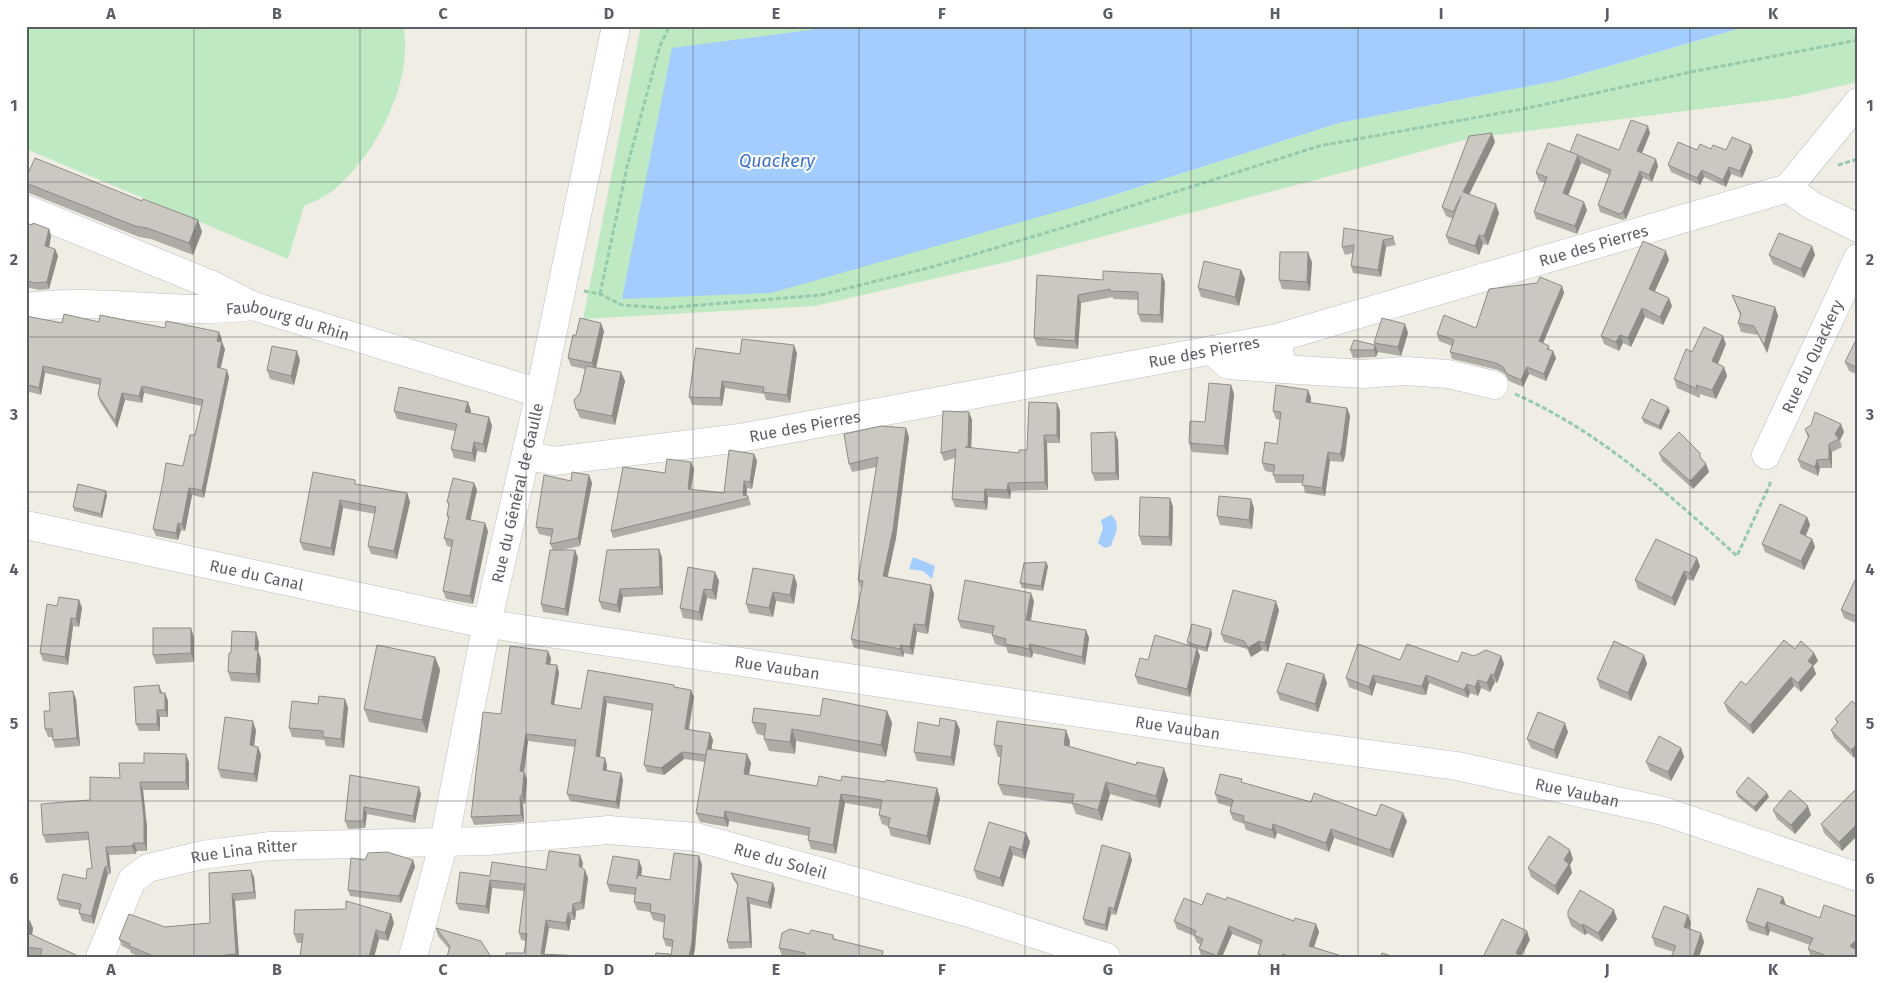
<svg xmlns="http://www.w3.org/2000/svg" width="1884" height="983" font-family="'Fira Sans',sans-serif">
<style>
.green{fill:#bee9c3}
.water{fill:#a4cdff}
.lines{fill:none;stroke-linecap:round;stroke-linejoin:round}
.minor-casing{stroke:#bbbdc4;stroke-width:29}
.path{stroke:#96caac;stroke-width:3;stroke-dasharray:5 2.5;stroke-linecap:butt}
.minor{stroke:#fff;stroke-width:28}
.wall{fill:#afaca6}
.shaded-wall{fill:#8e8c87}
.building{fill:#cbc8c1;stroke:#8e8c87}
.grid{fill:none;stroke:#5c5f66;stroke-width:1;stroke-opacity:0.55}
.labels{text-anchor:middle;stroke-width:4;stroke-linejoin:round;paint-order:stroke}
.street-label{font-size:16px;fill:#5c5f66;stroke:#fff}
.water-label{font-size:18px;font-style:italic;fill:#3d73cc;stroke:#fff}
.neatline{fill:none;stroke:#5c5f66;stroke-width:2}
.grid-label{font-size:16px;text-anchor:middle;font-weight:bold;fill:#5c5f66}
</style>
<rect width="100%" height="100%" fill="#f0eee4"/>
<!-- green -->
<g class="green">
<path d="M 26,26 L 403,26 C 415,81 374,159 331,192 C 323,198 313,202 304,206 L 288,259 L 26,149 Z"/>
<path d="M 641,26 L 840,26 L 827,28 L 1095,201 L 1339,123 L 1561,80 L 1748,26 L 1858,26 L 1858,82 L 1787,98 L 1472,138 L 1011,261 L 815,306 L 583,319 Z"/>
</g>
<!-- water -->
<g class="water">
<path d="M 840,26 L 1748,26 L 1561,80 L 1339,123 L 1095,201 L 771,293 L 622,299 L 672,48 Z"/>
<path d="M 1111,515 C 1122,523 1115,535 1111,546 L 1105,548 L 1098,543 L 1103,528 L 1101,520 Z"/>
<path d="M 913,557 L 935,566 L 932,579 L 923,571 L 909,569 Z"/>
</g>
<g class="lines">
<!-- minor casing -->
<g class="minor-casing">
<g id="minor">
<path d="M 1788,188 L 1858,102"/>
<path d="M 1788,188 L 1811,205 L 1858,228"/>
<path d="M 26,209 L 212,285 L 253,306"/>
<path id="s1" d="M 26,307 C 102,297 178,316 253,306 L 540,393"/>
<path d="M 1211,350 L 1228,365 L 1283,369 L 1279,350"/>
<path d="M 1283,369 L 1363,374 L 1405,371 L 1448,374 L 1494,385"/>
<path id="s2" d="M 526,455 L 554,461 L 740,438 L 1277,338 L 1788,188"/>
<path id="s3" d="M 1766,455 L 1858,258"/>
<path id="s4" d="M 26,525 L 476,622 L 1214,733 L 1457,766 L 1663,811 L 1858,877"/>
<path id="s5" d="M 100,957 L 132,880 L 148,868 L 202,855 L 270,846 L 486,841 L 609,830 L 696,837 L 969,913 L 1106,957"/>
<path id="s6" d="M 413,957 L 444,842 L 487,623 L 540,393 L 616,26"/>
</g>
</g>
<!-- path -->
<g class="path">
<path d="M 1838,165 L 1858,159"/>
<path d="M 584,291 L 600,294 L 622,305 L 664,308 L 821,295 L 932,267 L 1075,224 L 1319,146 L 1528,108 L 1691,72 L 1858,40"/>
<path d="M 600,294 L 627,167 L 660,46 L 668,29 L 673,26"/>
<path d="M 1515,394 C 1599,431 1670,495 1737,556 L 1770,484 L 1770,479"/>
</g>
<!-- minor -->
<use href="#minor" class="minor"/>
</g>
<!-- wall -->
<g class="wall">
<path d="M 1650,133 L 1642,153 L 1658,166 L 1652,182 L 1643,178 L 1626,219 L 1622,220 L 1600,212 L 1598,205 L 1609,175 L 1581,163 L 1568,195 L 1587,210 L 1577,234 L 1536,219 L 1534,212 L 1545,183 L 1539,181 L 1536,173 L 1570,152 L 1619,150 Z"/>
<path d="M 1495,142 L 1469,194 L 1499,213 L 1488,245 L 1483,244 L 1479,255 L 1449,244 L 1446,236 L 1453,219 L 1446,216 L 1442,207 Z"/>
<path d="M 1751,145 L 1753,152 L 1742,178 L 1731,174 L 1726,187 L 1704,177 L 1700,185 L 1671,172 L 1668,165 L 1697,150 L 1711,149 L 1726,150 Z"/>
<path d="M 26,178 L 142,201 L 198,220 L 202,232 L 193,255 L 151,239 L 139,237 L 29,193 L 26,187 Z"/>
<path d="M 26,223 L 49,229 L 51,236 L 49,248 L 55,249 L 58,256 L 49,289 L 39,290 L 26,287 Z"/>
<path d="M 1393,236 L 1396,245 L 1386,247 L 1381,277 L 1353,273 L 1351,266 L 1353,253 L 1345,255 L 1342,247 Z"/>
<path d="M 1812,246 L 1815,255 L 1804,278 L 1773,264 L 1769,255 Z"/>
<path d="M 1669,260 L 1655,291 L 1672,306 L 1663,325 L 1645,317 L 1631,347 L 1623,343 L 1619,351 L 1604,344 L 1601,336 Z"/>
<path d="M 1312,262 L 1310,291 L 1282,289 L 1279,280 Z"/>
<path d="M 1241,270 L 1245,279 L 1239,306 L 1201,297 L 1198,288 Z"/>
<path d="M 1037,275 L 1103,280 L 1165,282 L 1163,323 L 1141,322 L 1138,314 L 1138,300 L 1113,299 L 1113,297 L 1081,303 L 1078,349 L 1037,346 L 1034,338 Z"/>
<path d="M 1562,286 L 1564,293 L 1543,343 L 1549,346 L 1550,350 L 1556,358 L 1546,381 L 1529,374 L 1523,387 L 1509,381 L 1505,374 L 1498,370 L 1452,359 L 1450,352 L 1452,346 L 1439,341 L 1437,334 L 1476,328 Z"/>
<path d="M 1732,295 L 1775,307 L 1778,316 L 1767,353 L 1758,335 L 1741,332 L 1738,323 L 1740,315 Z"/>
<path d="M 26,316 L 62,323 L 99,322 L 222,339 L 221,342 L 225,349 L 221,368 L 229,377 L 204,498 L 192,495 L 185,531 L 181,530 L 178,540 L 156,536 L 153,529 L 183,466 L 195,435 L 201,406 L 144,393 L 142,403 L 125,400 L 117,428 L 100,402 L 98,395 L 100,385 L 45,373 L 41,395 L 26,391 Z"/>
<path d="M 1405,324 L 1408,333 L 1401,356 L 1378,352 L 1376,357 L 1353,358 L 1350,350 L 1375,345 L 1374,343 Z"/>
<path d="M 604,331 L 596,368 L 621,372 L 625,381 L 615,425 L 580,418 L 576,409 L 585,369 L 571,366 L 568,358 Z"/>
<path d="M 1858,336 L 1858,375 L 1849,371 L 1845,362 Z"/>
<path d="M 1726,344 L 1718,364 L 1724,367 L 1727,376 L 1716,399 L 1700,394 L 1700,398 L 1677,388 L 1674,379 L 1692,352 Z"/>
<path d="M 797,353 L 790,403 L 766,400 L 764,394 L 725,388 L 722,406 L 692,405 L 689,397 L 740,354 Z"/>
<path d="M 300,360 L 294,385 L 270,379 L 267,370 Z"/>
<path d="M 1231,385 L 1234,394 L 1228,455 L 1192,452 L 1189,443 L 1205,422 Z"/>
<path d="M 1308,390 L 1311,398 L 1311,403 L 1347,408 L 1350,416 L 1345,456 L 1343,462 L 1330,461 L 1325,496 L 1305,493 L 1303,483 L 1276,483 L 1273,475 L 1274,473 L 1265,471 L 1262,463 L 1277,444 L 1280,420 L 1276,419 L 1273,411 Z"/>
<path d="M 468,402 L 471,411 L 470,413 L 489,417 L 492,426 L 486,453 L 477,451 L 475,462 L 454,458 L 451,449 L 455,431 L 397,419 L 394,411 Z"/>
<path d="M 1057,403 L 1060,411 L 1060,443 L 1047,443 L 1048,490 L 1011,491 L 1010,499 L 988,497 L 987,510 L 955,507 L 952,499 L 955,458 L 944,461 L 941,453 L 969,412 L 972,420 L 971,448 L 1019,453 L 1027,450 Z"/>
<path d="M 1670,411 L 1661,430 L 1644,423 L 1642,418 Z"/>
<path d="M 1805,429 L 1844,432 L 1840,440 L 1842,447 L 1832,452 L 1832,468 L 1820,468 L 1818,476 L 1801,468 L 1798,460 L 1808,438 Z"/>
<path d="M 909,437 L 896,538 L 887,577 L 931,585 L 934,594 L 928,634 L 917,632 L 913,655 L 904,653 L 903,657 L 854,648 L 851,639 L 862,589 L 861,589 L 858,580 L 877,467 L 852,472 L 849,464 Z"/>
<path d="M 1118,440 L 1119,480 L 1095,481 L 1092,473 Z"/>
<path d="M 1659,453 L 1703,460 L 1706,464 L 1709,472 L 1693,489 L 1662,461 Z"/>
<path d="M 754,454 L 757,461 L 752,489 L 747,488 L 746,496 L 748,496 L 751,505 L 613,538 L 611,531 L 665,473 L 691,462 L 694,469 L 691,490 L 724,493 Z"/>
<path d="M 313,472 L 357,484 L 407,493 L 410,502 L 397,559 L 371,554 L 368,546 L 375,514 L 343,508 L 334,556 L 303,550 L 300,542 Z"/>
<path d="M 589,475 L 592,483 L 580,546 L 561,550 L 575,550 L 578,558 L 568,616 L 543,612 L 541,604 L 553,550 L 550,544 L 552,537 L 539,534 L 536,527 L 571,481 Z"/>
<path d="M 474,483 L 477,490 L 470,520 L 488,531 L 473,604 L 446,599 L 443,591 L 451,547 L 447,546 L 444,538 L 448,519 L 447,516 L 449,506 L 447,502 Z"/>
<path d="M 107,495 L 102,518 L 74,511 L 73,507 Z"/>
<path d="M 1170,498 L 1173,507 L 1172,546 L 1142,545 L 1139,536 Z"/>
<path d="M 1254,508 L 1252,529 L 1220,525 L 1217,516 Z"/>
<path d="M 1807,517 L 1810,525 L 1806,536 L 1812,539 L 1815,547 L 1804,570 L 1765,552 L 1762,544 Z"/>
<path d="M 662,557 L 663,595 L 623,597 L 620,613 L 602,609 L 599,601 Z"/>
<path d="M 1048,566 L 1043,591 L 1022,588 L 1020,583 Z"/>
<path d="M 1700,566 L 1693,581 L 1687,579 L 1675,606 L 1638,589 L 1635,580 Z"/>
<path d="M 753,568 L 797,584 L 794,604 L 776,601 L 773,617 L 749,613 L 746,604 Z"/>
<path d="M 715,572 L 719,581 L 716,600 L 707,598 L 702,621 L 683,618 L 680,608 Z"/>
<path d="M 1858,574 L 1858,624 L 1844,618 L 1841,610 Z"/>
<path d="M 79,600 L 82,608 L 79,627 L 73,626 L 68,665 L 43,661 L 40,653 L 57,606 Z"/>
<path d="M 1034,601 L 1031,621 L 1086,630 L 1089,638 L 1085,665 L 1033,653 L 1032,658 L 1008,653 L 1006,647 L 995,644 L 992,635 L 992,634 L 961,628 L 958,620 Z"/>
<path d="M 1279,610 L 1268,652 L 1262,650 L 1251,657 L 1247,649 L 1224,642 L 1221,634 Z"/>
<path d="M 1212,634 L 1207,652 L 1197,649 L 1200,656 L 1190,697 L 1138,684 L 1135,676 L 1148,660 L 1188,645 L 1187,642 Z"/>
<path d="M 194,637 L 194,662 L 156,664 L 153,655 Z"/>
<path d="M 259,642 L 258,651 L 261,659 L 260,683 L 231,681 L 228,672 L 231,653 Z"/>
<path d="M 1795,649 L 1814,653 L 1818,661 L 1813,666 L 1816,674 L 1801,692 L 1794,686 L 1753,734 L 1728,712 L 1724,703 L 1746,685 Z"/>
<path d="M 1644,655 L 1647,664 L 1631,701 L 1600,688 L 1597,679 Z"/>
<path d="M 1474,656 L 1501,656 L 1504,664 L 1497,683 L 1495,682 L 1490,692 L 1481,688 L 1478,696 L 1470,693 L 1468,698 L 1429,683 L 1426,695 L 1422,695 L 1376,683 L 1372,696 L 1349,687 L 1346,678 L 1458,662 Z"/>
<path d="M 435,657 L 440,670 L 427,733 L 369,722 L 364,709 Z"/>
<path d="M 551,658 L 550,665 L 557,665 L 559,673 L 554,705 L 581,709 L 588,670 L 675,687 L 694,697 L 689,730 L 710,733 L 713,740 L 711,749 L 747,754 L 751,763 L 749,775 L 817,786 L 841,781 L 885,782 L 937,788 L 940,798 L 930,845 L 891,836 L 888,826 L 882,824 L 879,815 L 880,809 L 845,803 L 836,854 L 811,849 L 808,840 L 808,836 L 729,821 L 728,827 L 700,822 L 696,813 L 705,762 L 684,759 L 664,775 L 647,772 L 644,765 L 652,711 L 607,703 L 600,757 L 607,765 L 607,770 L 621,773 L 623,780 L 619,809 L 570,801 L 567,794 L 575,747 L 528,741 L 524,772 L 527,779 L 525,804 L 523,803 L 524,822 L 474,825 L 471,817 L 501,714 Z"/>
<path d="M 1327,683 L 1318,712 L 1280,700 L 1277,692 Z"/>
<path d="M 73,691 L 76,699 L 80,746 L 55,748 L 52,737 L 48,737 L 45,729 L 50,711 Z"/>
<path d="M 162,693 L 165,693 L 168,701 L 168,717 L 160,717 L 160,731 L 139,731 L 136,724 Z"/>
<path d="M 345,699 L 348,708 L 344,748 L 326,746 L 324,740 L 292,737 L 289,728 L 318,704 Z"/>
<path d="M 1852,701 L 1854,758 L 1834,738 L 1831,730 L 1837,723 L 1835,719 Z"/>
<path d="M 887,711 L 892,723 L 886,757 L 796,741 L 795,754 L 769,751 L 764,739 L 765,736 L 757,734 L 752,722 Z"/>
<path d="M 956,721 L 960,730 L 954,766 L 917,761 L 914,752 L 939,726 Z"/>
<path d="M 256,730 L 254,746 L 258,747 L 261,755 L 257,782 L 221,778 L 218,769 Z"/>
<path d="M 1568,732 L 1557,759 L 1531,748 L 1527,739 Z"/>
<path d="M 1070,741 L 1069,747 L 1168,780 L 1160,808 L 1110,794 L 1102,821 L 1076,814 L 1072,804 L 1003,795 L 998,784 L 1001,757 L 998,757 L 994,745 Z"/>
<path d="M 1681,748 L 1684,757 L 1671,781 L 1650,771 L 1646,762 Z"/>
<path d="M 189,762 L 189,790 L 143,790 L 147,827 L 147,851 L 137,851 L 135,854 L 109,855 L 111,874 L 108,874 L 94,924 L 82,921 L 79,913 L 79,910 L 60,906 L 57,899 L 86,879 L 92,868 L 89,840 L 46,843 L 43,835 L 120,778 Z"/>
<path d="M 350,775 L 421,794 L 415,823 L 367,814 L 365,828 L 348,829 L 345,821 Z"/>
<path d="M 1243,783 L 1311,802 L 1407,821 L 1393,858 L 1334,838 L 1329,852 L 1277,833 L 1275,839 L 1246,830 L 1244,824 L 1233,820 L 1230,812 L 1231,807 L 1218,803 L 1215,794 Z"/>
<path d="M 1858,787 L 1842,851 L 1824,833 L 1821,824 Z"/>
<path d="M 1736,792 L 1769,797 L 1756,812 L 1738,797 Z"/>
<path d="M 1773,810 L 1811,815 L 1795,834 L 1777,819 Z"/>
<path d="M 1026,833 L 1030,842 L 1025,859 L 1013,855 L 1003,887 L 977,879 L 974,870 Z"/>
<path d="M 699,856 L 702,865 L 693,957 L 655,957 L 671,957 L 672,947 L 666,946 L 663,938 L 665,923 L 653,920 L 650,912 L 637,910 L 634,902 L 635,895 L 610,892 L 607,884 L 642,868 L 641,876 L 670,880 Z"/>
<path d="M 1573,859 L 1570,865 L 1572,873 L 1558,895 L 1531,877 L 1528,868 Z"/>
<path d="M 365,860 L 413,860 L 415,867 L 401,903 L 350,896 L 348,890 Z"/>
<path d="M 1132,860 L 1116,915 L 1111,914 L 1107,931 L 1085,925 L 1083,919 Z"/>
<path d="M 583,863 L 582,868 L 588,878 L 584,909 L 576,911 L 575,920 L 571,920 L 569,931 L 549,928 L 524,953 L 526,941 L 521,940 L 519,933 L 524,891 L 492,888 L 489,914 L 459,910 L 456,903 L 490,876 L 546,870 Z"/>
<path d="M 209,873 L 254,877 L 256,899 L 235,901 L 239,957 L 140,957 L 131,953 L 130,950 L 122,946 L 119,939 L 165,927 L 210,923 Z"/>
<path d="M 731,873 L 775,889 L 771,909 L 750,904 L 752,948 L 729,949 L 727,942 L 738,886 L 733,879 Z"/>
<path d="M 1783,897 L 1786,905 L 1820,918 L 1858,917 L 1858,950 L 1857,951 L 1858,957 L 1811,957 L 1808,949 L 1810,945 L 1770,931 L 1768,936 L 1749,930 L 1746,921 Z"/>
<path d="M 1226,900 L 1294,921 L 1316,924 L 1319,932 L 1314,947 L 1345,957 L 1259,957 L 1258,954 L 1260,945 L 1232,934 L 1222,957 L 1201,956 L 1199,949 L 1200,944 L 1197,943 L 1194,936 L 1177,929 L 1174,921 L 1202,905 Z"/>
<path d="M 391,914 L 394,923 L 388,941 L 379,939 L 374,957 L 300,957 L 302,943 L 297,943 L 294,934 Z"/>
<path d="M 1688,915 L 1691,923 L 1690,929 L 1701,933 L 1704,942 L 1699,957 L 1673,957 L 1672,955 L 1674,952 L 1655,946 L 1652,937 Z"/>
<path d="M 1568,917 L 1617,919 L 1602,942 L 1587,933 L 1585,935 L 1571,926 Z"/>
<path d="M 26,920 L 33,928 L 32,935 L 76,955 L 77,957 L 40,957 L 40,956 L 26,955 Z"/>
<path d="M 436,928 L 491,957 L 449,949 L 438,936 Z"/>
<path d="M 809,934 L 833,935 L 835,940 L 885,957 L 786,957 L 782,956 L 779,948 Z"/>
</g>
<!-- shaded-wall -->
<g class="shaded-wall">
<path d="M 1648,126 L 1650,133 L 1640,158 L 1637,151 Z"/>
<path d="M 1492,133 L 1495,142 L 1466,201 L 1463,192 Z"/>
<path d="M 1751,145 L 1753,152 L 1742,178 L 1740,171 Z"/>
<path d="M 1578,155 L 1581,163 L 1566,201 L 1563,193 Z"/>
<path d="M 1656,159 L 1658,166 L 1652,182 L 1649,175 Z"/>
<path d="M 1729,167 L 1731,174 L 1726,187 L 1723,180 Z"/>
<path d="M 1702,170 L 1704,177 L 1700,185 L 1697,178 Z"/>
<path d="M 1640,171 L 1643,178 L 1626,219 L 1623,212 Z"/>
<path d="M 1584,202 L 1587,210 L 1577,234 L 1575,226 Z"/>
<path d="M 1496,204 L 1499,213 L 1488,245 L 1484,236 Z"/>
<path d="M 198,220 L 202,232 L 193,255 L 189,243 Z"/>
<path d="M 49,229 L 51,236 L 48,253 L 45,246 Z"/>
<path d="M 1479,235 L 1483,244 L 1479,255 L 1475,246 Z"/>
<path d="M 1383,240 L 1386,247 L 1381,277 L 1378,270 Z"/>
<path d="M 1812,246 L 1815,255 L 1804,278 L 1801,269 Z"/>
<path d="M 55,249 L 58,256 L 49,289 L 47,282 Z"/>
<path d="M 1666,251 L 1669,260 L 1652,297 L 1649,289 Z"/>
<path d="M 1308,252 L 1312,262 L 1310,291 L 1307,282 Z"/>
<path d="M 1241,270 L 1245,279 L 1239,306 L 1235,297 Z"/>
<path d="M 1162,274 L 1165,282 L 1163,323 L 1160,315 Z"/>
<path d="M 1562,286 L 1564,293 L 1541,348 L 1539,341 Z"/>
<path d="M 1078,295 L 1081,303 L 1078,349 L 1075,341 Z"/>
<path d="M 1669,298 L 1672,306 L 1663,325 L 1660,317 Z"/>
<path d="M 1775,307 L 1778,316 L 1767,353 L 1764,345 Z"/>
<path d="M 1642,308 L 1645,317 L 1631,347 L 1628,338 Z"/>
<path d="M 601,323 L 604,331 L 595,372 L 592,363 Z"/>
<path d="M 1405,324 L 1408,333 L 1401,356 L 1398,347 Z"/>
<path d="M 219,332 L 222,339 L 220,348 L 217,341 Z"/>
<path d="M 1620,335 L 1623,343 L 1619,351 L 1616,342 Z"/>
<path d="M 1723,336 L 1726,344 L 1715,370 L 1712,361 Z"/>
<path d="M 222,342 L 225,349 L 219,374 L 217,367 Z"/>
<path d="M 794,345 L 797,353 L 790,403 L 787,395 Z"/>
<path d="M 1375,345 L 1378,352 L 1376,357 L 1374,350 Z"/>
<path d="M 297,351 L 300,360 L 294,385 L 291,376 Z"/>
<path d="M 1553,351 L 1556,358 L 1546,381 L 1544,374 Z"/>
<path d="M 43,366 L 45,373 L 41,395 L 39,388 Z"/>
<path d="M 1527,367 L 1529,374 L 1523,387 L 1521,380 Z"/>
<path d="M 1724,367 L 1727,376 L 1716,399 L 1712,390 Z"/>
<path d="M 227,370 L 229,377 L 204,498 L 202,490 Z"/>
<path d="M 621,372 L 625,381 L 615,425 L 612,416 Z"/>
<path d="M 722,381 L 725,388 L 722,406 L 720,398 Z"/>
<path d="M 1231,385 L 1234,394 L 1228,455 L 1224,446 Z"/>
<path d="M 142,386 L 144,393 L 142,403 L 139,396 Z"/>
<path d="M 1308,390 L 1311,398 L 1309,411 L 1306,402 Z"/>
<path d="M 122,393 L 125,400 L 117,428 L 115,421 Z"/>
<path d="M 468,402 L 471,411 L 469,421 L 465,412 Z"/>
<path d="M 1057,403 L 1060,411 L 1060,443 L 1057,435 Z"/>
<path d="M 1668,407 L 1670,411 L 1661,430 L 1659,426 Z"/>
<path d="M 1347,408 L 1350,416 L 1345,456 L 1343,462 L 1340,454 Z"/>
<path d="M 969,412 L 972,420 L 971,455 L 968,447 Z"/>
<path d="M 489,417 L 492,426 L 486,453 L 483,444 Z"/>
<path d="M 1841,424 L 1844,432 L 1840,440 L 1835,434 Z"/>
<path d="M 906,428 L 909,437 L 896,538 L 886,585 L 883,576 Z"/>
<path d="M 1115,432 L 1118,440 L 1119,480 L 1116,473 Z"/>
<path d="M 1044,435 L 1047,443 L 1048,490 L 1045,482 Z"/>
<path d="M 474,442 L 477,451 L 475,462 L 472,453 Z"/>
<path d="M 1829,444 L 1832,452 L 1832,468 L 1829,459 Z"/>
<path d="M 1328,452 L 1330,461 L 1325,496 L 1322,488 Z"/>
<path d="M 754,454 L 757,461 L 752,489 L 750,482 Z"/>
<path d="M 1817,460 L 1820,468 L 1818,476 L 1815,467 Z"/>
<path d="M 691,462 L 694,469 L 690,496 L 688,489 Z"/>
<path d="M 1706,464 L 1709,472 L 1693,489 L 1690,481 Z"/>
<path d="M 589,475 L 592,483 L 580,546 L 578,538 Z"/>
<path d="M 744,481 L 747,488 L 746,499 L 743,495 Z"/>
<path d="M 474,483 L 477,490 L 469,527 L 466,519 Z"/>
<path d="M 1008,483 L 1011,491 L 1010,499 L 1007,490 Z"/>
<path d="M 189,488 L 192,495 L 185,531 L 182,524 Z"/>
<path d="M 985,489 L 988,497 L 987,510 L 984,502 Z"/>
<path d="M 106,491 L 107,495 L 102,518 L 101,514 Z"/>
<path d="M 407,493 L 410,502 L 397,559 L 394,551 Z"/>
<path d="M 1170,498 L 1173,507 L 1172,546 L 1169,537 Z"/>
<path d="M 1251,499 L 1254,508 L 1252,529 L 1249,520 Z"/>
<path d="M 340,500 L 343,508 L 334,556 L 331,548 Z"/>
<path d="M 1807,517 L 1810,525 L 1803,541 L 1800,533 Z"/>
<path d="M 178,523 L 181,530 L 178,540 L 176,533 Z"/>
<path d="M 485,523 L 488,531 L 473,604 L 470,596 Z"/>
<path d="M 1812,539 L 1815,547 L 1804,570 L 1801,561 Z"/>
<path d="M 659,549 L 662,557 L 663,595 L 660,587 Z"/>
<path d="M 575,550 L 578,558 L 568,616 L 565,609 Z"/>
<path d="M 1697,558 L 1700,566 L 1693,581 L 1690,573 Z"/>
<path d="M 1046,562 L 1048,566 L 1043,591 L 1041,586 Z"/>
<path d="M 1684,571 L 1687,579 L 1675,606 L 1672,598 Z"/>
<path d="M 715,572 L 719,581 L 716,600 L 712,590 Z"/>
<path d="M 794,575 L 797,584 L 794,604 L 790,595 Z"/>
<path d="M 931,585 L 934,594 L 928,634 L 925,625 Z"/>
<path d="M 620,589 L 623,597 L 620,613 L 617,605 Z"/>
<path d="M 704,589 L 707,598 L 702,621 L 699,612 Z"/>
<path d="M 773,592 L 776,601 L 773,617 L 769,608 Z"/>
<path d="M 1031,593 L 1034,601 L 1029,629 L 1026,620 Z"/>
<path d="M 79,600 L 82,608 L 79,627 L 76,619 Z"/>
<path d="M 1276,601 L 1279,610 L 1268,652 L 1265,643 Z"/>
<path d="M 71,618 L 73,626 L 68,665 L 65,657 Z"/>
<path d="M 914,624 L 917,632 L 913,655 L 910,647 Z"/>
<path d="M 191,628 L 194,637 L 194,662 L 191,653 Z"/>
<path d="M 1211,629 L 1212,634 L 1207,652 L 1206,648 Z"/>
<path d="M 1086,630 L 1089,638 L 1085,665 L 1082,657 Z"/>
<path d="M 256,632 L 259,642 L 258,651 L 261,659 L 260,683 L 256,674 L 255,650 Z"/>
<path d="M 1259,641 L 1262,650 L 1251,657 L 1248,648 Z"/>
<path d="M 1030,644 L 1033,653 L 1032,658 L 1029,649 Z"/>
<path d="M 901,645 L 904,653 L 903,657 L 900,649 Z"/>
<path d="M 1197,648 L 1200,656 L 1190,697 L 1187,689 Z"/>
<path d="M 548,651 L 551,658 L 549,671 L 546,664 Z"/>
<path d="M 1814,653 L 1818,661 L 1813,666 L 1816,674 L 1801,692 L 1798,683 L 1808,661 Z"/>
<path d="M 1644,655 L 1647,664 L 1631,701 L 1628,693 Z"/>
<path d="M 1501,656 L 1504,664 L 1497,683 L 1494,675 Z"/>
<path d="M 435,657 L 440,670 L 427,733 L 422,720 Z"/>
<path d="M 557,665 L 559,673 L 553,711 L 551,704 Z"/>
<path d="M 1324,674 L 1327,683 L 1318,712 L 1315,704 Z"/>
<path d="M 1491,674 L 1495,682 L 1490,692 L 1487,683 Z"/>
<path d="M 1373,675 L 1376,683 L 1372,696 L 1369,687 Z"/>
<path d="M 1426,675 L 1429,683 L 1426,695 L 1422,686 Z"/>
<path d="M 1791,677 L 1794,686 L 1753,734 L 1750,725 Z"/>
<path d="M 1478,680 L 1481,688 L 1478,696 L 1475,687 Z"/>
<path d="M 1467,684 L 1470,693 L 1468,698 L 1464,690 Z"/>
<path d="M 159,685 L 162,693 L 162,701 L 160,693 Z"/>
<path d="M 691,690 L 694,697 L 687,736 L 685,729 Z"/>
<path d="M 73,691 L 76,699 L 80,746 L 77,738 Z"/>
<path d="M 165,693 L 168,701 L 168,717 L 165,710 Z"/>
<path d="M 604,696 L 607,703 L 599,763 L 596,756 Z"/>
<path d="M 345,699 L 348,708 L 344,748 L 341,739 Z"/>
<path d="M 157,710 L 160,717 L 160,731 L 157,724 Z"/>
<path d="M 887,711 L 892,723 L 886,757 L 881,745 Z"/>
<path d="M 253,721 L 256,730 L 253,754 L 250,745 Z"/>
<path d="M 956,721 L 960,730 L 954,766 L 951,757 Z"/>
<path d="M 1565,723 L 1568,732 L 1557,759 L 1554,750 Z"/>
<path d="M 792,729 L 796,741 L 795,754 L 790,742 Z"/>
<path d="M 1066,730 L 1070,741 L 1068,757 L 1064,745 Z"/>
<path d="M 710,733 L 713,740 L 709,763 L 707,755 Z"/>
<path d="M 526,734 L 528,741 L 523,779 L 520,771 Z"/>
<path d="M 1858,743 L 1858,754 L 1854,758 L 1851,750 Z"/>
<path d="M 258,747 L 261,755 L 257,782 L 254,774 Z"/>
<path d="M 1681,748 L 1684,757 L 1671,781 L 1668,772 Z"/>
<path d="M 682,752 L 684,759 L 664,775 L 661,768 Z"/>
<path d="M 186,754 L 189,762 L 189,790 L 186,782 Z"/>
<path d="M 747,754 L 751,763 L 747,784 L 744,774 Z"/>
<path d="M 605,758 L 607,765 L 606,777 L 603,770 Z"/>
<path d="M 1164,768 L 1168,780 L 1160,808 L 1156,796 Z"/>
<path d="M 524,772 L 527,779 L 525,804 L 522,796 Z"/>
<path d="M 621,773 L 623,780 L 619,809 L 616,802 Z"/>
<path d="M 140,782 L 143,790 L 147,827 L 147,851 L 144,843 Z"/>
<path d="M 1106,782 L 1110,794 L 1102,821 L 1098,810 Z"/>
<path d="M 419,787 L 421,794 L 415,823 L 413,816 Z"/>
<path d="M 937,788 L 940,798 L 930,845 L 927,836 Z"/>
<path d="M 1767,793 L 1769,797 L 1756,812 L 1754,807 Z"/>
<path d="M 841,794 L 845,803 L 836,854 L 833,845 Z"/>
<path d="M 520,796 L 523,803 L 524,822 L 521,815 Z"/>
<path d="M 1808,806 L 1811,815 L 1795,834 L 1791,825 Z"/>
<path d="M 364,807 L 367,814 L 365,828 L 363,821 Z"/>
<path d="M 725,811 L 729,821 L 728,827 L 724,818 Z"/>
<path d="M 1403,813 L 1407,821 L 1393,858 L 1390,850 Z"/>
<path d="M 1858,823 L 1858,835 L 1842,851 L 1839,842 Z"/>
<path d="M 1273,824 L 1277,833 L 1275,839 L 1272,830 Z"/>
<path d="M 1331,829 L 1334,838 L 1329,852 L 1326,843 Z"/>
<path d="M 1026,833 L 1030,842 L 1025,859 L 1022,850 Z"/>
<path d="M 134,843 L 137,851 L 135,854 L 132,846 Z"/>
<path d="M 1010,846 L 1013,855 L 1003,887 L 1000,878 Z"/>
<path d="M 106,847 L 109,855 L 111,874 L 108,866 Z"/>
<path d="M 1570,850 L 1573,859 L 1570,865 L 1572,873 L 1558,895 L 1555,886 L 1564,860 Z"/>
<path d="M 1130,853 L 1132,860 L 1116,915 L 1114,909 Z"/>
<path d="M 580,855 L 583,863 L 581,874 L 579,866 Z"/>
<path d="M 699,856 L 702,865 L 695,950 L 693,957 L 689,957 Z"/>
<path d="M 413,860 L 415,867 L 401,903 L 399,896 Z"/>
<path d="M 639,860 L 642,868 L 640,887 L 637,879 Z"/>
<path d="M 105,867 L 108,874 L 94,924 L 91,916 Z"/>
<path d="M 251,870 L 254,877 L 256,899 L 254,892 Z"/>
<path d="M 585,870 L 588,878 L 584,909 L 581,902 Z"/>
<path d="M 490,880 L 492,888 L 489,914 L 486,906 Z"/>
<path d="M 773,883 L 775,889 L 771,909 L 768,903 Z"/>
<path d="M 232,894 L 235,901 L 239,957 L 237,957 L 236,954 Z"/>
<path d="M 747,897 L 750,904 L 752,948 L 750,942 Z"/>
<path d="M 1783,897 L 1786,906 L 1780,903 Z"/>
<path d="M 573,904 L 576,911 L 575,920 L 572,913 Z"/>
<path d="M 1109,907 L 1111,914 L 1107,931 L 1105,925 Z"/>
<path d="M 1614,910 L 1617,919 L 1602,942 L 1598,933 Z"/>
<path d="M 568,913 L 571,920 L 569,931 L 566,923 Z"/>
<path d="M 391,914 L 394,923 L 388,941 L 385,933 Z"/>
<path d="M 1688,915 L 1691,923 L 1687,935 L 1684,927 Z"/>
<path d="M 546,920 L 549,928 L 544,957 L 541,954 Z"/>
<path d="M 30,921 L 33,928 L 31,941 L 28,933 Z"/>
<path d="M 1767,922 L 1770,931 L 1768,936 L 1765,928 Z"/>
<path d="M 1316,924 L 1319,932 L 1312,953 L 1309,946 Z"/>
<path d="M 1583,924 L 1587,933 L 1585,935 L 1582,926 Z"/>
<path d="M 1229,926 L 1232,934 L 1222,957 L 1217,957 Z"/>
<path d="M 376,930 L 379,939 L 374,957 L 369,957 Z"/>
<path d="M 1527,931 L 1530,940 L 1521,957 L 1516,953 Z"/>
<path d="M 1701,933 L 1704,942 L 1699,957 L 1693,957 Z"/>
<path d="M 1858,938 L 1858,950 L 1853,954 L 1850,946 Z"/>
</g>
<!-- building -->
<g class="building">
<path d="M 1631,120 L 1648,126 L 1637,151 L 1656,159 L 1649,175 L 1640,171 L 1623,212 L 1619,214 L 1598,205 L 1611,170 L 1570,152 L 1577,134 L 1619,150 Z"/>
<path d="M 1492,133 L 1463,192 L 1496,204 L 1484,236 L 1479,235 L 1475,246 L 1446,236 L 1461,196 L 1453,212 L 1442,207 L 1469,136 Z"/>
<path d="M 1732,137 L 1751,145 L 1740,171 L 1729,167 L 1723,180 L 1702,170 L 1697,178 L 1668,165 L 1678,142 L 1697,150 L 1700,144 L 1711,149 L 1713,145 L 1726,150 Z"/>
<path d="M 1548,143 L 1578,155 L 1563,193 L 1584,202 L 1575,226 L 1534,212 L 1547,177 L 1536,173 Z"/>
<path d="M 35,158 L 142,201 L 143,199 L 198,220 L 189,243 L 147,228 L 135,226 L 26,183 L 26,178 Z"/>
<path d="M 26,223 L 32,225 L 33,223 L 49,229 L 45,246 L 55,249 L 47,282 L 36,283 L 26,281 Z"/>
<path d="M 1344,228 L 1393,236 L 1393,238 L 1383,240 L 1378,270 L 1351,266 L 1354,245 L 1342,247 Z"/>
<path d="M 1779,233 L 1812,246 L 1801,269 L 1769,255 Z"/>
<path d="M 1643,241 L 1666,251 L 1649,289 L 1669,298 L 1660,317 L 1642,308 L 1628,338 L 1620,335 L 1616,342 L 1601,336 Z"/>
<path d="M 1280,252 L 1308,252 L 1307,282 L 1279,280 Z"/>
<path d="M 1204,261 L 1241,270 L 1235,297 L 1198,288 Z"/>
<path d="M 1103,271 L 1162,274 L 1160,315 L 1138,314 L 1138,292 L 1110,291 L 1110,289 L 1078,295 L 1075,341 L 1034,338 L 1037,275 L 1103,280 Z"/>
<path d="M 1540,277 L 1562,286 L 1539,341 L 1549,346 L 1547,349 L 1553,351 L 1544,374 L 1527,367 L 1521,380 L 1507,374 L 1503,367 L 1496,363 L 1450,352 L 1454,340 L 1437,334 L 1444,315 L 1476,328 L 1489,289 L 1537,283 Z"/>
<path d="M 1732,295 L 1775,307 L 1764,345 L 1754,326 L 1738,323 L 1741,314 Z"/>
<path d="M 64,314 L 99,322 L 100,315 L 165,328 L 166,321 L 219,332 L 217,341 L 222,342 L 217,367 L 227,370 L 206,471 L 202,490 L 189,488 L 182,524 L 178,523 L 176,533 L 153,529 L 163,482 L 166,463 L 183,466 L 190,435 L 195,435 L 203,400 L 142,386 L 139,396 L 122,393 L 115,421 L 98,395 L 101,379 L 43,366 L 39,388 L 26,384 L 26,316 L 62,323 Z"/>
<path d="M 580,318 L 601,323 L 592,363 L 568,358 L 573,335 L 576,335 Z"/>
<path d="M 1382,318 L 1405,324 L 1398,347 L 1374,343 Z"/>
<path d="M 1704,327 L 1723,336 L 1712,361 L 1724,367 L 1712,390 L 1696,385 L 1697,389 L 1674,379 L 1686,349 L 1692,352 Z"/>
<path d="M 1858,336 L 1858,368 L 1845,362 Z"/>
<path d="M 742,339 L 794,345 L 787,395 L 763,392 L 764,387 L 722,381 L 720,398 L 689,397 L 696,348 L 740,354 Z"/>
<path d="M 1354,340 L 1375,345 L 1374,350 L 1350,350 Z"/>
<path d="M 272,346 L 297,351 L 291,376 L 267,370 Z"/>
<path d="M 586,366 L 621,372 L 612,416 L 576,409 L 574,400 L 580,393 Z"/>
<path d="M 1209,383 L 1231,385 L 1224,446 L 1189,443 L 1190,421 L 1205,422 Z"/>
<path d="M 1276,385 L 1308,390 L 1306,402 L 1347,408 L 1342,447 L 1340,454 L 1328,452 L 1322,488 L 1302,485 L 1304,475 L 1273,475 L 1275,465 L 1262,463 L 1265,442 L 1277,444 L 1281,412 L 1273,411 Z"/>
<path d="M 399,387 L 468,402 L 465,412 L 489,417 L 483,444 L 474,442 L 472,453 L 451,449 L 457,424 L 394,411 Z"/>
<path d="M 1651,399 L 1668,407 L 1659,426 L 1642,418 Z"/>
<path d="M 1029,402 L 1057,403 L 1057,435 L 1044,435 L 1045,482 L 1008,483 L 1007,490 L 985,489 L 984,502 L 952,499 L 956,449 L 941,453 L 943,411 L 969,412 L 968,447 L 965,447 L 1019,453 L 1019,450 L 1027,450 Z"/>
<path d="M 1815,412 L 1841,424 L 1835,434 L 1839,439 L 1829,444 L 1829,459 L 1817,460 L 1815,467 L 1798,460 L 1809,436 L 1805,429 L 1811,425 Z"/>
<path d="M 881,426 L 906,428 L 893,530 L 883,576 L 931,585 L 925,625 L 914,624 L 910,647 L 901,645 L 900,649 L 851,639 L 863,581 L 858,580 L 878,457 L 849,464 L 844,434 Z"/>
<path d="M 1115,432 L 1116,473 L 1092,473 L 1091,433 Z"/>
<path d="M 1679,432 L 1700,453 L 1700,457 L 1706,464 L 1690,481 L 1659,453 Z"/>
<path d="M 729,450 L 754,454 L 750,482 L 744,481 L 743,495 L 748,496 L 748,498 L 611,531 L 623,467 L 665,473 L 667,459 L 691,462 L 688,489 L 724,493 Z"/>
<path d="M 313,472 L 355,480 L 355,484 L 407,493 L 394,551 L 368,546 L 376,507 L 340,500 L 331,548 L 300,542 Z"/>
<path d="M 572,472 L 589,475 L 578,538 L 550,544 L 553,529 L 536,527 L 544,475 L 571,481 Z"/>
<path d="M 453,478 L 474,483 L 466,519 L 485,523 L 470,596 L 443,591 L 453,540 L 444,538 L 449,516 L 447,516 L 449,503 L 447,502 Z"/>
<path d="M 78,484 L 106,491 L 101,514 L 73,507 Z"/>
<path d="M 1219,496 L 1251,499 L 1249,520 L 1217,516 Z"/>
<path d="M 1140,497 L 1170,498 L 1169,537 L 1139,536 Z"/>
<path d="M 1780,504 L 1807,517 L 1800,533 L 1812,539 L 1801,561 L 1762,544 Z"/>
<path d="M 1656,539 L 1697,558 L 1690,573 L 1684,571 L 1672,598 L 1635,580 Z"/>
<path d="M 659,549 L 660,587 L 620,589 L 617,605 L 599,601 L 607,550 Z"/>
<path d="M 550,550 L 575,550 L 565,609 L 541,604 Z"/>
<path d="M 1046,562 L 1041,586 L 1020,583 L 1024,563 Z"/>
<path d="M 688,567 L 715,572 L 712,590 L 704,589 L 699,612 L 680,608 Z"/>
<path d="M 753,568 L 794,575 L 790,595 L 773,592 L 769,608 L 746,604 Z"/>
<path d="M 1858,574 L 1858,617 L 1841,610 Z"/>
<path d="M 965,580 L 1031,593 L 1026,620 L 1086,630 L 1082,657 L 1030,644 L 1029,649 L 1005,644 L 1006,639 L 992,635 L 994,626 L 958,620 Z"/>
<path d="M 1233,590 L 1276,601 L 1265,643 L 1259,641 L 1248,648 L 1244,641 L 1221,634 Z"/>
<path d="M 59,597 L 79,600 L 76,619 L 71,618 L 65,657 L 40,653 L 47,604 L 57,606 Z"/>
<path d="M 1192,624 L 1211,629 L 1206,648 L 1187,642 Z"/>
<path d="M 153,628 L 191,628 L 191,653 L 153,655 Z"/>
<path d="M 232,631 L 256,632 L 255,650 L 258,650 L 256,674 L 228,672 L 229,653 L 231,653 Z"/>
<path d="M 1155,635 L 1197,648 L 1187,689 L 1135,676 L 1140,658 L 1148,660 Z"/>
<path d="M 1784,640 L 1795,649 L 1801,641 L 1814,653 L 1808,661 L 1813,665 L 1798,683 L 1791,677 L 1750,725 L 1724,703 L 1741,681 L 1746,685 Z"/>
<path d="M 1614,641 L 1644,655 L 1628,693 L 1597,679 Z"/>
<path d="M 1358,644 L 1400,660 L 1407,644 L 1458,662 L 1462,652 L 1474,656 L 1486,650 L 1501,656 L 1494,675 L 1491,674 L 1487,683 L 1478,680 L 1475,687 L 1467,684 L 1464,690 L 1426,675 L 1422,686 L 1419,686 L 1373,675 L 1369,687 L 1346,678 Z"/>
<path d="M 377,645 L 435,657 L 422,720 L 364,709 Z"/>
<path d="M 510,646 L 548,651 L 546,664 L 557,665 L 551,704 L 581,709 L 588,670 L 674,685 L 674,687 L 691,690 L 685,729 L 710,733 L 706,755 L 682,752 L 661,768 L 644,765 L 653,704 L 604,696 L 596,756 L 605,758 L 603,770 L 621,773 L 616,802 L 567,794 L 576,740 L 526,734 L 520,771 L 524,772 L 522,796 L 520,796 L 521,815 L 471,817 L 483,712 L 501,714 Z"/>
<path d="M 1287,663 L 1324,674 L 1315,704 L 1277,692 Z"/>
<path d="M 159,685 L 160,693 L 165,693 L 165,710 L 157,710 L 157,724 L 136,724 L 134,687 Z"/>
<path d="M 73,691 L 77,738 L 53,740 L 52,729 L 45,729 L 44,711 L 50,711 L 49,693 Z"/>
<path d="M 319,696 L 345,699 L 341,739 L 323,737 L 323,731 L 289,728 L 292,701 L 318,704 Z"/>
<path d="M 823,698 L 887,711 L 881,745 L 792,729 L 790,742 L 764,739 L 766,724 L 752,722 L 754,708 L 820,716 Z"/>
<path d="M 1852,701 L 1858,706 L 1858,743 L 1851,750 L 1831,730 L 1838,722 L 1835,719 Z"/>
<path d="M 1538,712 L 1565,723 L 1554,750 L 1527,739 Z"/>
<path d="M 225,717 L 253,721 L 250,745 L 258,747 L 254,774 L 218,769 Z"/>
<path d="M 940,718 L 956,721 L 951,757 L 914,752 L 918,722 L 939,726 Z"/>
<path d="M 997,721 L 1066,730 L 1064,745 L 1136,765 L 1137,762 L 1164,768 L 1156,796 L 1106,782 L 1098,810 L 1072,803 L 1074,794 L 998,784 L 1002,746 L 994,745 Z"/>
<path d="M 1659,736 L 1681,748 L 1668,772 L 1646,762 Z"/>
<path d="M 707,749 L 747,754 L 744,774 L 817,786 L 819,776 L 841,781 L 842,776 L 885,782 L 886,780 L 937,788 L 927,836 L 888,827 L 890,818 L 879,815 L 882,800 L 841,794 L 833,845 L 808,840 L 810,828 L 725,811 L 724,818 L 696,813 Z"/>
<path d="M 144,753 L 186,754 L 186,782 L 140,782 L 144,819 L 144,843 L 134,843 L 132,846 L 106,847 L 108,866 L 105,867 L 91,916 L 79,913 L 81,904 L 57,899 L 63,874 L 86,879 L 87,869 L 92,868 L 88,832 L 43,835 L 41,804 L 90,800 L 90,777 L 120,778 L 119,763 L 144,763 Z"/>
<path d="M 1220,774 L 1242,779 L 1241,782 L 1311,802 L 1314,793 L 1376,816 L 1381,804 L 1403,813 L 1390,850 L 1331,829 L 1326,843 L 1273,824 L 1272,830 L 1243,821 L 1244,816 L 1230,812 L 1233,800 L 1215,794 Z"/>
<path d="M 350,775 L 419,787 L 413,816 L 364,807 L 363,821 L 345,821 Z"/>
<path d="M 1748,777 L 1767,793 L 1754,807 L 1736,792 Z"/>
<path d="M 1858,787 L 1858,823 L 1839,842 L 1821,824 Z"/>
<path d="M 1790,790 L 1808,806 L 1791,825 L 1773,810 Z"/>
<path d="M 989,822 L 1026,833 L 1022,850 L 1010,846 L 1000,878 L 974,870 Z"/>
<path d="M 1549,836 L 1570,850 L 1564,860 L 1569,864 L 1555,886 L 1528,868 Z"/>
<path d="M 1102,845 L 1130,853 L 1114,909 L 1109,907 L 1105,925 L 1083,919 Z"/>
<path d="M 549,851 L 580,855 L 579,866 L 585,870 L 581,902 L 573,904 L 572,913 L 568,913 L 566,923 L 546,920 L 541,954 L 582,956 L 582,957 L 506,957 L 506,953 L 524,953 L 527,934 L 519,933 L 525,884 L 490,880 L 486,906 L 456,903 L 460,872 L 490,876 L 492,862 L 546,870 Z"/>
<path d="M 387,852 L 413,860 L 399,896 L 348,890 L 351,858 L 365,860 L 368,853 Z"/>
<path d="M 674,853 L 699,856 L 692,942 L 689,957 L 671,957 L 673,940 L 663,938 L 665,915 L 650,912 L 651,904 L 634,902 L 636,888 L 607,884 L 613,856 L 639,860 L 637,879 L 637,875 L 670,880 Z"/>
<path d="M 251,870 L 254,892 L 232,894 L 236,954 L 206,957 L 156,957 L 129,946 L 130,944 L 119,939 L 129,914 L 165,927 L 210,923 L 209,873 Z"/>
<path d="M 731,873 L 773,883 L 768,903 L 747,897 L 750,942 L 727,942 L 738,884 Z"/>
<path d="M 1758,888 L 1783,897 L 1780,903 L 1820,918 L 1824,905 L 1858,917 L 1858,938 L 1850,946 L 1858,951 L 1858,957 L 1830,957 L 1808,949 L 1813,938 L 1767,922 L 1765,928 L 1746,921 Z"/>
<path d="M 1580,890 L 1614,910 L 1598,933 L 1583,924 L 1582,926 L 1568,917 L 1568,911 Z"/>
<path d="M 1207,893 L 1226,900 L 1227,897 L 1294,921 L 1295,918 L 1316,924 L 1309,946 L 1345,957 L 1290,957 L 1283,954 L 1282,957 L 1267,957 L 1258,954 L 1262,940 L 1229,926 L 1217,956 L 1199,949 L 1203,939 L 1194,935 L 1196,931 L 1174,921 L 1184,898 L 1202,905 Z"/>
<path d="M 346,901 L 391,914 L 385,933 L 376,930 L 369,957 L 300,957 L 303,934 L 294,934 L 295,910 L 346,909 Z"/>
<path d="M 1664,906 L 1688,915 L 1684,927 L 1701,933 L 1693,957 L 1676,957 L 1672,955 L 1676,946 L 1652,937 Z"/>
<path d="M 1502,919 L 1527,931 L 1516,953 L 1522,957 L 1483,957 Z"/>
<path d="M 26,920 L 30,921 L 28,933 L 76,955 L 76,957 L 40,957 L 42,949 L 26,947 Z"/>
<path d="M 436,928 L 481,941 L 491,957 L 447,957 L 450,946 Z"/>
<path d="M 790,929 L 809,934 L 811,930 L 833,935 L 833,939 L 883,951 L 882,957 L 805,957 L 805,953 L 779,948 L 782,933 Z"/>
<path d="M 656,953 L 670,954 L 671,957 L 655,957 Z"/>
<path d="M 1382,953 L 1394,957 L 1380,957 Z"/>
</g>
<!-- grid -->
<path class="grid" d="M 194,26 L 194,957M 360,26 L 360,957M 526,26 L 526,957M 693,26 L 693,957M 859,26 L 859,957M 1025,26 L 1025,957M 1191,26 L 1191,957M 1358,26 L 1358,957M 1524,26 L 1524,957M 1690,26 L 1690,957M 26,182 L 1858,182M 26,337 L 1858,337M 26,492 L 1858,492M 26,646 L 1858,646M 26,801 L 1858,801"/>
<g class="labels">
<!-- street labels -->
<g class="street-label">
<text dy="6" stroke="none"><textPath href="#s2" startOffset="1092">Rue des Pierres</textPath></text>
<text dy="6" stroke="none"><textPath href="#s1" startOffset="264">Faubourg du Rhin</textPath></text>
<text dy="6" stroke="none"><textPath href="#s2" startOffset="688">Rue des Pierres</textPath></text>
<text dy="6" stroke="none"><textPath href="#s3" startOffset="109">Rue du Quackery</textPath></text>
<text dy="6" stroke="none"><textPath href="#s2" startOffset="282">Rue des Pierres</textPath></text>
<text dy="6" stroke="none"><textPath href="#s6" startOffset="476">Rue du Général de Gaulle</textPath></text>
<text dy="6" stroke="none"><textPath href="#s4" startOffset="236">Rue du Canal</textPath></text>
<text dy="6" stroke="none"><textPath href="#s4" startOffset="765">Rue Vauban</textPath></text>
<text dy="6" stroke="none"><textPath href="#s4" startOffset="1170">Rue Vauban</textPath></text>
<text dy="6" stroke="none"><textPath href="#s4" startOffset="1575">Rue Vauban</textPath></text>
<text dy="6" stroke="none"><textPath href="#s5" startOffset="201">Rue Lina Ritter</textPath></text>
<text dy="6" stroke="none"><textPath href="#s5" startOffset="742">Rue du Soleil</textPath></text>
</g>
<!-- water labels -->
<g class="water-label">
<text x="777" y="167">Quackery</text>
</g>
</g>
<!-- border -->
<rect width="1884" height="983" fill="none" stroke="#ffffff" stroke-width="55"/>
<rect x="28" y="28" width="1828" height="928" class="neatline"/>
<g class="grid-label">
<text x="111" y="19">A</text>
<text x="277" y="19">B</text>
<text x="443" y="19">C</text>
<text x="609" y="19">D</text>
<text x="776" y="19">E</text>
<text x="942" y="19">F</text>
<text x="1108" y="19">G</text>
<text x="1275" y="19">H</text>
<text x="1441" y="19">I</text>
<text x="1607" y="19">J</text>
<text x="1773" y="19">K</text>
<text x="14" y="111">1</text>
<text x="1870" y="111">1</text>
<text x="14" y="265">2</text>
<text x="1870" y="265">2</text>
<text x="14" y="420">3</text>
<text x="1870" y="420">3</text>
<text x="14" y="575">4</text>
<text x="1870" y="575">4</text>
<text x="14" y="729">5</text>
<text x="1870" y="729">5</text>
<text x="14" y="884">6</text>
<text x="1870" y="884">6</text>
<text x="111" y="975">A</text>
<text x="277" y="975">B</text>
<text x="443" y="975">C</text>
<text x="609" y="975">D</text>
<text x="776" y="975">E</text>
<text x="942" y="975">F</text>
<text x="1108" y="975">G</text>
<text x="1275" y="975">H</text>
<text x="1441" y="975">I</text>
<text x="1607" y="975">J</text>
<text x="1773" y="975">K</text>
</g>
</svg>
